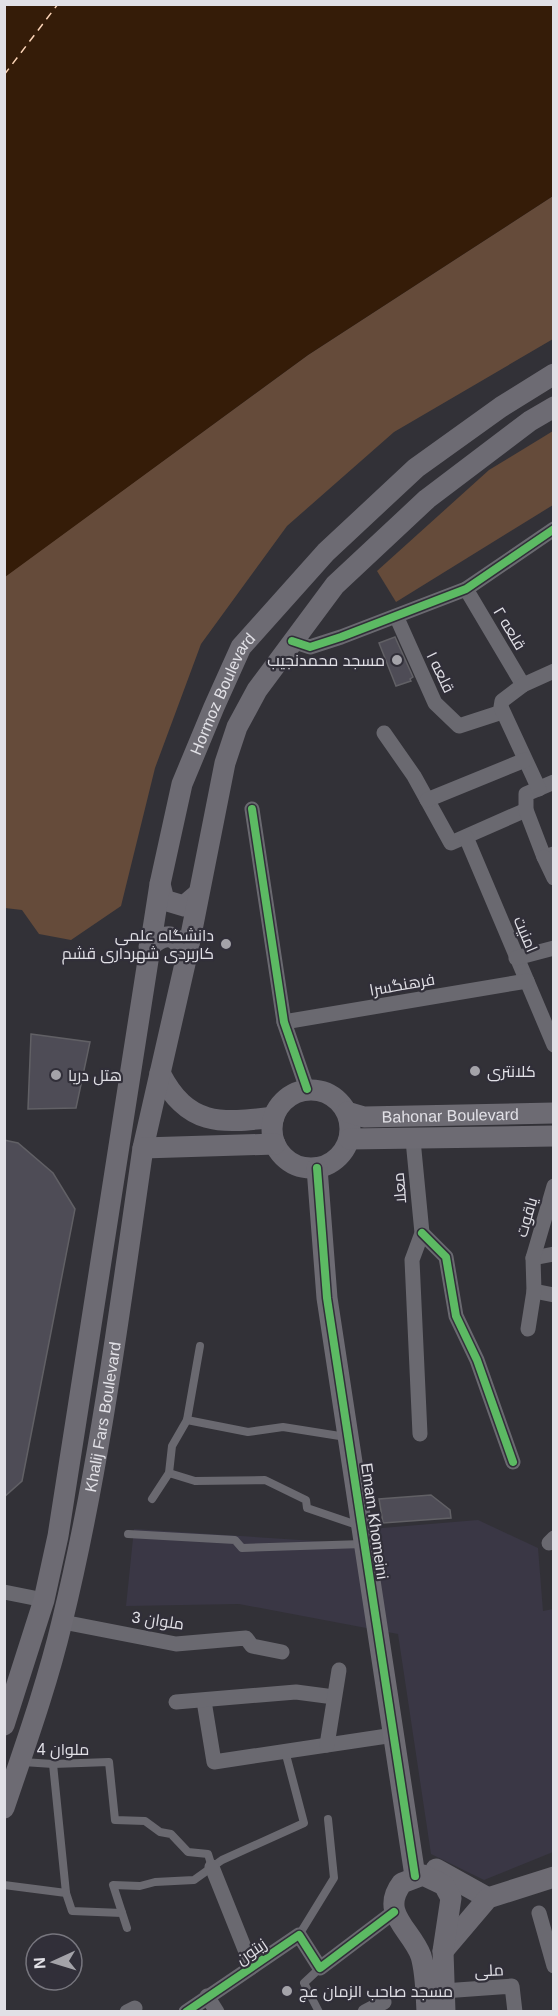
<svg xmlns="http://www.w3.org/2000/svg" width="558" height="2016" font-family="Helvetica,Cairo,sans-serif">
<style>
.built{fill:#3a3745}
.green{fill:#654b3a}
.water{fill:#351c08}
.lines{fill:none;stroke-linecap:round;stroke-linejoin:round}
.ferry{stroke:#fbd3b6;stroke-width:1.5;stroke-dasharray:8 6;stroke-linecap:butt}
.building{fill:#4e4c56;stroke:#616065;stroke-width:1.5}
.lane{stroke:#6a6970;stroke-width:8}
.street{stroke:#6a6970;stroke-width:15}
.secondary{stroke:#6d6b73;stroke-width:21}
.cycleway-casing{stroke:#312f39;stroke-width:11}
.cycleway{stroke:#5cba63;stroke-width:8}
.poi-dot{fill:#a4a3a9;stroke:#312f39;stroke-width:2}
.labels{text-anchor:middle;stroke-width:4.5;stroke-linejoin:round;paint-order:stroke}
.street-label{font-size:16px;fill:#e1e0e6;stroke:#312f39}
.poi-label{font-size:16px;fill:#e1e0e6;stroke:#312f39;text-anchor:start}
</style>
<rect width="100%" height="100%" fill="#323137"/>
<!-- built -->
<path class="built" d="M 478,1520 L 538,1548 L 543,1611 L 553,1609 L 553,1852 L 484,1880 L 431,1854 L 398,1634 L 239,1604 L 126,1606 L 134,1529 L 361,1544 L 382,1528 Z"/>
<!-- green -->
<g class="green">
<path d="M 553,196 L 553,339 L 394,432 L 287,526 L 201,644 L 155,768 L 121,906 L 71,940 L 39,934 L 22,910 L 5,908 L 4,577 L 308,355 Z"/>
<path d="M 553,431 L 553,505 L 396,602 L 377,571 L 489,470 Z"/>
</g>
<!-- water -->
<path class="water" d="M 5,4 L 553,5 L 553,196 L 308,355 L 5,577 Z"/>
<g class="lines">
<!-- ferry -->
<path class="ferry" d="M 4,75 L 58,4"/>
</g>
<!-- building -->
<g class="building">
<path d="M 395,637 L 413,677 L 410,679 L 411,681 L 396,686 L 379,643 Z"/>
<path d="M 31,1034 L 90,1042 L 76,1108 L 28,1109 Z"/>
<path d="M 4,1140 L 18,1143 L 53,1173 L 75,1209 L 22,1481 L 4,1497 Z"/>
<path d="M 431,1495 L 450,1510 L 451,1518 L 383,1523 L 379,1499 Z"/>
</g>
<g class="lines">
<!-- lane -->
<g class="lane">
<path d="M 187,1420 L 248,1432 L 283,1427 L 346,1437"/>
<path d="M 169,1473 L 195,1481 L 265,1480 L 306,1500 L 307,1508 L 360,1526"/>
<path d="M 152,1499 L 169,1473 L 172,1446 L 187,1420 L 200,1346"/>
<path d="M 128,1534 L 235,1540 L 242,1548 L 363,1544"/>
<path d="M 23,1762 L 53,1764 L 109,1762 L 115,1820 L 145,1821 L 160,1832 L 171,1834 L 188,1852 L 208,1854 L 212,1867"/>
<path d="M 53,1764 L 66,1893 L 72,1911 L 122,1913"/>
<path d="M 4,1885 L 66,1893"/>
<path d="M 127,1928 L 113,1885 L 140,1886 L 155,1882 L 194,1880 L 222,1860 L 304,1823 L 285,1751"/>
<path d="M 299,1935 L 334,1878 L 328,1819"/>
<path d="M 319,2012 L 304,1983 L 320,1968"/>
</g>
<!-- street -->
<g class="street">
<path d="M 466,589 L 523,685"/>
<path d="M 397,618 L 435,703 L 459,726 L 502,712"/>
<path d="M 292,641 L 310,647 L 341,637 L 466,589 L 554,529"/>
<path d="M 384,733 L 414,776 L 451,843 L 526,810"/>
<path d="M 554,782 L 526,794 L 526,810 L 544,857 L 554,854"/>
<path d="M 539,789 L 501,707 L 502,701 L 523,685 L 554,671"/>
<path d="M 427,800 L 525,760"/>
<path d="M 252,809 L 284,1022 L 307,1089"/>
<path d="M 466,837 L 554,1045"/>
<path d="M 544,857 L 554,878"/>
<path d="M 516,958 L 554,948"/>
<path d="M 284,1022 L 527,981"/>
<path d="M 413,1140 L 422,1233 L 412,1260 L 420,1434"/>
<path d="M 422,1233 L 446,1257 L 456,1316 L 477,1360 L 513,1462"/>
<path d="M 533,1258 L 554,1254"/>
<path d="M 534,1291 L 554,1295"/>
<path d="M 528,1329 L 534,1291 L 533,1258 L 554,1186"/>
<path d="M 549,1543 L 554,1538"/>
<path d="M 4,1592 L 44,1600"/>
<path d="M 63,1622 L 176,1644 L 246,1638 L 252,1646 L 282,1652"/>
<path d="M 204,1701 L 214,1762 L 394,1735"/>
<path d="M 176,1702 L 296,1692 L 334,1697"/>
<path d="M 327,1745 L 339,1670"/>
<path d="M 212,1867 L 252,1967"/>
<path d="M 539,1913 L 554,1966"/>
<path d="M 443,1991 L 512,1986 L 515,2012"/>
<path d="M 207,1996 L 217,2012"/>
<path d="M 127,2012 L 135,2008"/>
<path d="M 186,2012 L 299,1935 L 320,1968 L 394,1912"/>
<path d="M 365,2012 L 384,2002"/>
</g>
<!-- secondary -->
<g class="secondary">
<path d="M 160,884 L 164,900 L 184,906 L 197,895"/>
<path d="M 149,947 C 168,930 176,935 187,955"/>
<path d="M 160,1073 C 187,1126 220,1124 274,1117"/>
<circle cx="311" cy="1129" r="39"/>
<path id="s1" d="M 347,1112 L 364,1117 L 554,1113"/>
<path d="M 349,1139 L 554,1136"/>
<path d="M 143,1148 L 187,955 L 225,763 L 237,727 L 257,690 L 335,585 L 427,499 L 530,421 L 554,407"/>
<path d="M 317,1168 L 327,1298 L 415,1876"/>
<path id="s2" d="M 4,1725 L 44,1600 L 58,1536 L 160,884 L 182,784 L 214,707 L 241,647 L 326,552 L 416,468 L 501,407 L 554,374"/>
<path id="s3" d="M 4,1808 C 25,1746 47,1685 62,1622 C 100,1467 120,1306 143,1148 L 275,1144"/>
<path d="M 436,1869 L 488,1898"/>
<path d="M 443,1951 L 488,1898 L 554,1877"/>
<path d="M 427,2012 C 426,1994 426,1973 421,1956 C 411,1929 379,1913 402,1883 L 423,1875 L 444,1885 L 451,1898 L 443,1951 L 445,2012"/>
</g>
<!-- cycleway casing -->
<g class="cycleway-casing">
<g id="cycleway">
<path d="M 292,641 L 310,647 L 341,637 L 466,589 L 554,529"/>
<path d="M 252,809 L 284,1022 L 307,1089"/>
<path d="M 317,1168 L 327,1298 L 415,1876"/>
<path d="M 422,1233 L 446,1257 L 456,1316 L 477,1360 L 513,1462"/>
<path d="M 186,2012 L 299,1935 L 320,1968 L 394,1912"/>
</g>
</g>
<!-- cycleway -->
<use href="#cycleway" class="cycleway"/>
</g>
<!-- markers -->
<g class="poi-dot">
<circle cx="397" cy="660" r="6"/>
<circle cx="226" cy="944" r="6"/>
<circle cx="475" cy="1071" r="6"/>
<circle cx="56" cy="1075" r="6"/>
<circle cx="287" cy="1991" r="6"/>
</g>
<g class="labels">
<!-- street labels -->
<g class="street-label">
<text transform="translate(510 628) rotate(59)" y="6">قلعه ۲</text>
<text transform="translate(441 672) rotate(64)" y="6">قلعه ۱</text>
<text dy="6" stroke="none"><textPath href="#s2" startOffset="1058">Hormoz Boulevard</textPath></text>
<text transform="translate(526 934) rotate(67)" y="6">امنیت</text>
<text transform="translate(402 984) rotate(-10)" y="6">فرهنگسرا</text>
<text dy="6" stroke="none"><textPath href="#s1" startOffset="104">Bahonar Boulevard</textPath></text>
<text transform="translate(399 1188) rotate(-95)" y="6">معلا</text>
<text transform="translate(526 1217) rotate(-74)" y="6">یاقوت</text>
<text dy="6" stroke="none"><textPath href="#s3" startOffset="404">Khalij Fars Boulevard</textPath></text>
<text transform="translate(375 1521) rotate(82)" y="6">Emam Khomeini</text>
<text transform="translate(158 1620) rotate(8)" y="6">ملوان 3</text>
<text x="63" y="1755">ملوان 4</text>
<text transform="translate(251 1951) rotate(-34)" y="6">زیتون</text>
<text transform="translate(489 1970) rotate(-3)" y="6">ملی</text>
</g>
<!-- poi labels -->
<g class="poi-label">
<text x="385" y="666" text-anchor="end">مسجد محمدنجیب</text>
<text x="214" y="941" text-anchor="end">دانشگاه علمی<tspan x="214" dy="18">کاربردی شهرداری قشم</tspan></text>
<text x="487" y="1077">کلانتری</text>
<text x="68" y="1081">هتل دریا</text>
<text x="299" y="1997">مسجد صاحب الزمان عج</text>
</g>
</g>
<!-- border -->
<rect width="558" height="2016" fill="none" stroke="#e1e0e6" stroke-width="12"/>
<!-- north arrow -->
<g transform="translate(54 1962) rotate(266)"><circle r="28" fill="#312f39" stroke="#77767e" stroke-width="1.5"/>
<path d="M0-4.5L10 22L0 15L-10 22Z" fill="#a4a3a9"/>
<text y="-9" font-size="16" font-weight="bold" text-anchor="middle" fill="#e1e0e6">N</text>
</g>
</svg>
